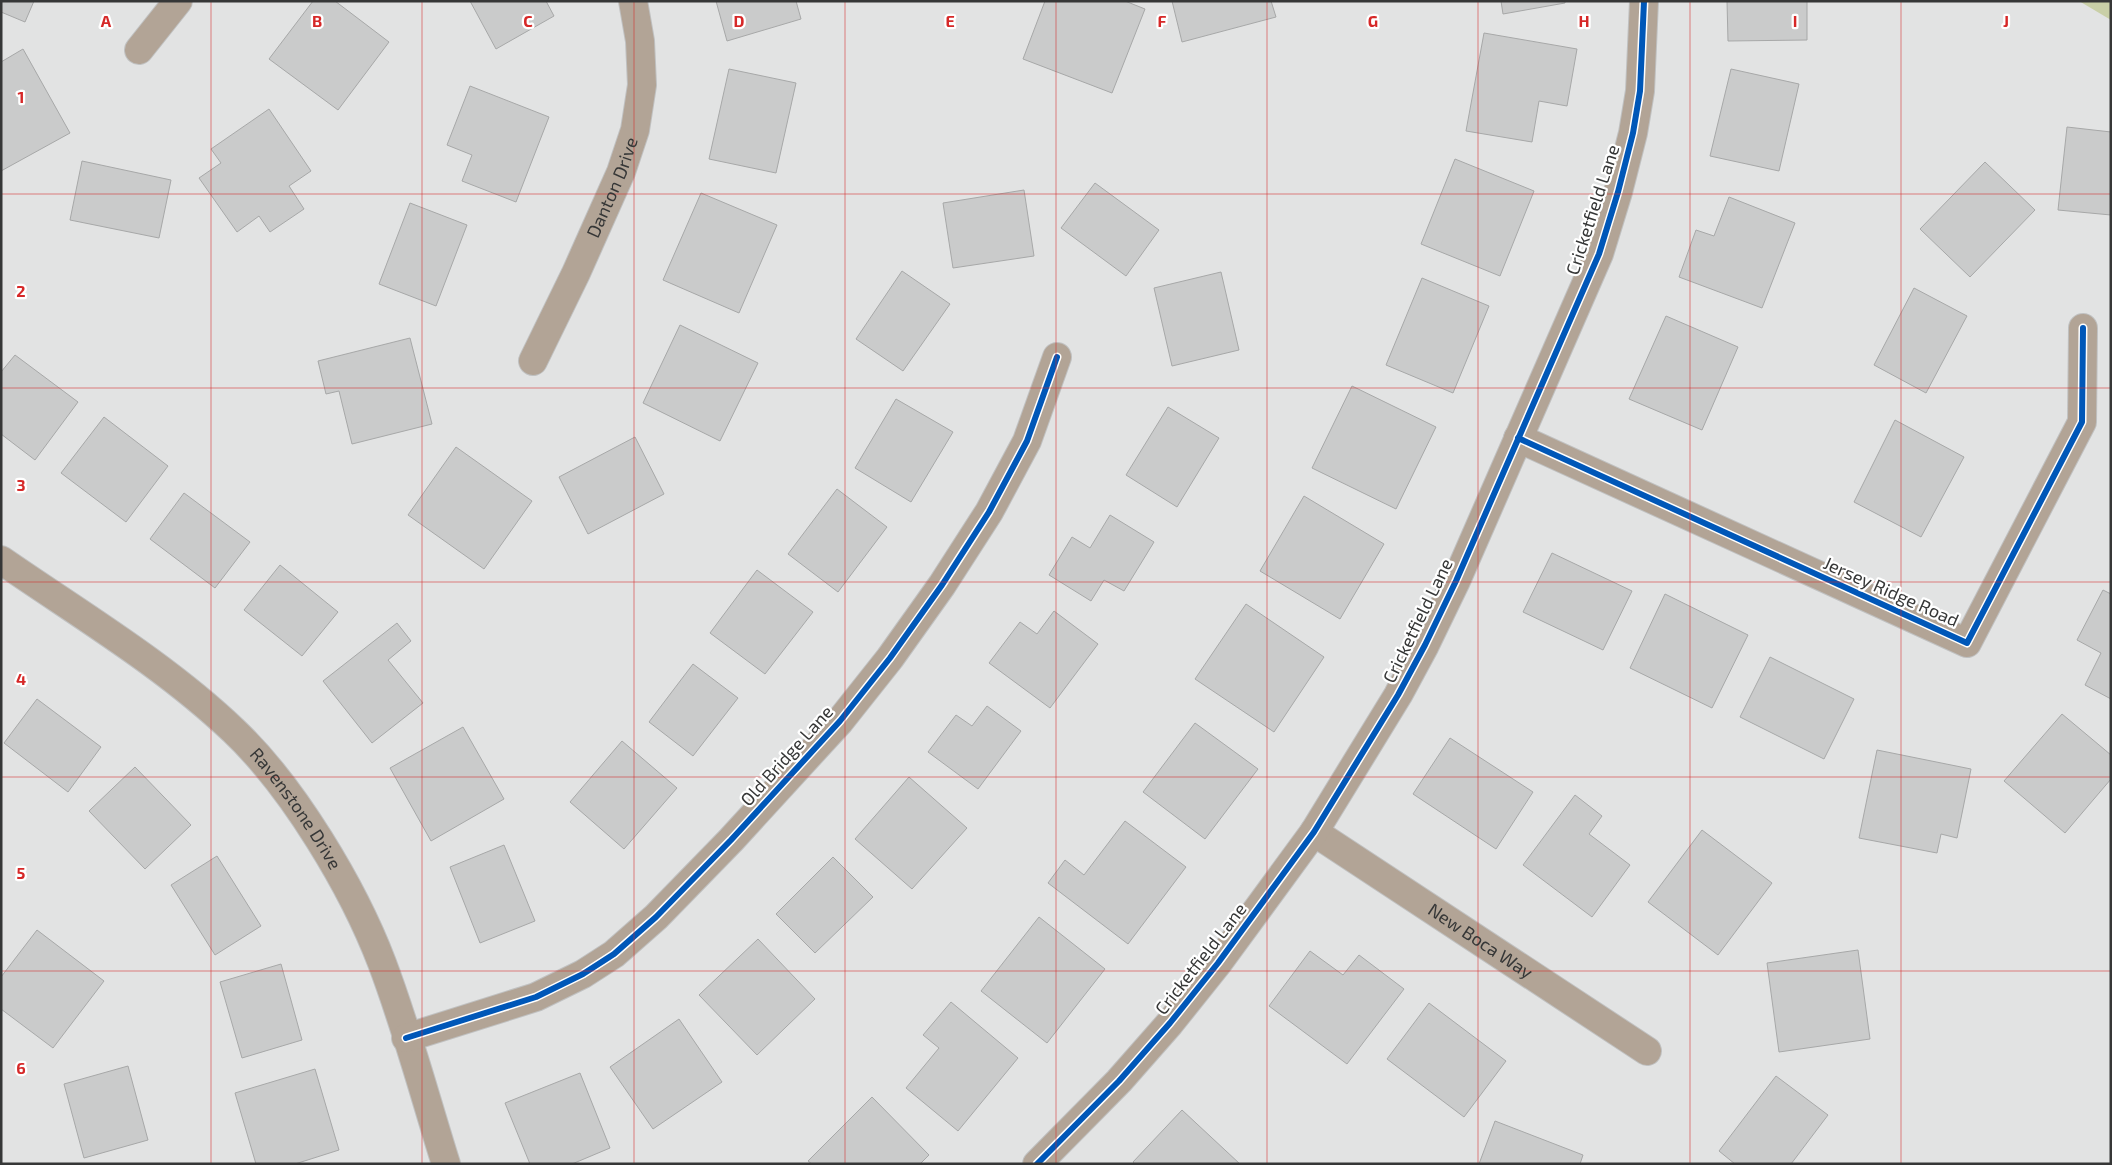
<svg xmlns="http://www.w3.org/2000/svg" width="2112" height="1165" font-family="'Exo 2',sans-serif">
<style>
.green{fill:#c9cfa7}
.building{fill:#cacbcb;stroke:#a7a8a8}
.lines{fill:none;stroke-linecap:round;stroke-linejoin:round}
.minor-casing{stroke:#c0c1c1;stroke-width:30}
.minor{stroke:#b2a496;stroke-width:28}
.cycleway-casing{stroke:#fff;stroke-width:9}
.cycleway{stroke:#0057b8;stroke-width:6}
.grid{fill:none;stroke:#d62828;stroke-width:1;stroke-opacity:0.55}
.labels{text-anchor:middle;stroke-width:4.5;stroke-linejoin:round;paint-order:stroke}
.street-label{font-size:18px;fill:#363737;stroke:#fff}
.grid-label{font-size:16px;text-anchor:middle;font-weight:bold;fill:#d62828;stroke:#fff;stroke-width:4.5;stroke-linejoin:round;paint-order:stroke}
</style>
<rect width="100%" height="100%" fill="#e2e3e3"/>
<!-- green -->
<path class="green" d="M 2079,1 L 2111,1 L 2111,20 Z"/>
<!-- building -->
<g class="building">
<path d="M 1,1 L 34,1 L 25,22 L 1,12 Z"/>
<path d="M 313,1 L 335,1 L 389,42 L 338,110 L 269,59 Z"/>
<path d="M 470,1 L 546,1 L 554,16 L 496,49 Z"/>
<path d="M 716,1 L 796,1 L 801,19 L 727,41 Z"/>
<path d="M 1045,1 L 1125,1 L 1145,9 L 1112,93 L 1023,59 Z"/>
<path d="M 1172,1 L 1271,1 L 1276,17 L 1182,42 Z"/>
<path d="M 1501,1 L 1565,1 L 1565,3 L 1503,14 Z"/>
<path d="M 1727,1 L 1807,1 L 1807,40 L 1728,41 Z"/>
<path d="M 1484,33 L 1577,49 L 1567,106 L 1539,101 L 1532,142 L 1466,131 Z"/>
<path d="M 23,49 L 70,133 L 1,171 L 1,62 Z"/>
<path d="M 729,69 L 796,83 L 776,173 L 709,159 Z"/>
<path d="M 1731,69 L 1799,84 L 1779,171 L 1710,156 Z"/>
<path d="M 470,86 L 549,117 L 516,202 L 462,181 L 472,155 L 447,145 Z"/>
<path d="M 269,109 L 311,171 L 289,186 L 304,209 L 270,232 L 259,216 L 237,232 L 199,178 L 221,163 L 211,149 Z"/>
<path d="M 2067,127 L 2111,132 L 2111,215 L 2058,210 Z"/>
<path d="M 1455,159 L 1534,191 L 1500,276 L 1421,244 Z"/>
<path d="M 82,161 L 171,180 L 159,238 L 70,220 Z"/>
<path d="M 1985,162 L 2035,210 L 1970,277 L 1920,229 Z"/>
<path d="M 1095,183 L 1159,230 L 1126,276 L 1061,228 Z"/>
<path d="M 1024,190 L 1034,256 L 953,268 L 943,203 Z"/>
<path d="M 701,193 L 777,225 L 739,313 L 663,280 Z"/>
<path d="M 1729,197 L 1795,223 L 1762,308 L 1679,277 L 1696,230 L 1714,236 Z"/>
<path d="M 410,203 L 467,225 L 436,306 L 379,284 Z"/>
<path d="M 902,271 L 950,304 L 903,371 L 856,339 Z"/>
<path d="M 1221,272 L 1239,350 L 1172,366 L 1154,288 Z"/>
<path d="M 1422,278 L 1489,306 L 1453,393 L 1386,365 Z"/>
<path d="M 1914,288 L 1967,316 L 1926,393 L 1874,365 Z"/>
<path d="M 1666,316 L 1738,347 L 1702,430 L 1629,399 Z"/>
<path d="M 680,325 L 758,363 L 720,441 L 643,403 Z"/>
<path d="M 410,338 L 432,424 L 352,444 L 339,391 L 326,394 L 318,361 Z"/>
<path d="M 15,355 L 78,402 L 35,460 L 1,434 L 1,372 Z"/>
<path d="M 1352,386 L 1436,427 L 1396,509 L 1312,468 Z"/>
<path d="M 896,399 L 953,432 L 911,502 L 855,468 Z"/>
<path d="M 1168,407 L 1219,438 L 1177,507 L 1126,475 Z"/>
<path d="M 104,417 L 168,466 L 126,522 L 61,473 Z"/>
<path d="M 1895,420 L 1964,457 L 1921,537 L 1854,502 Z"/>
<path d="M 635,437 L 664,494 L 588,534 L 559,477 Z"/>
<path d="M 456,447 L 532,501 L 484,569 L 408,515 Z"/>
<path d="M 837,489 L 887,527 L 838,592 L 788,554 Z"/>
<path d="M 184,493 L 250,542 L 215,588 L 150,539 Z"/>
<path d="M 1304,496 L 1384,544 L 1340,619 L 1260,571 Z"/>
<path d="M 1110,515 L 1154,542 L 1124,591 L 1104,580 L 1091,601 L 1049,575 L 1072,537 L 1090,548 Z"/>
<path d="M 1552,553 L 1632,591 L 1603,650 L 1523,612 Z"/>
<path d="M 280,565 L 338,612 L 302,656 L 244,610 Z"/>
<path d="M 757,570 L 813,612 L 765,674 L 710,633 Z"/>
<path d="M 2103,590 L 2111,594 L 2111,699 L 2085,685 L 2101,653 L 2077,640 Z"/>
<path d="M 1665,594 L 1748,635 L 1712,708 L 1630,668 Z"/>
<path d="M 1246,604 L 1324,657 L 1274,732 L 1195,679 Z"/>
<path d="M 1054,611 L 1098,644 L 1050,708 L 989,663 L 1020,622 L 1037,634 Z"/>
<path d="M 397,623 L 411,641 L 388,660 L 423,703 L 372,743 L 323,681 Z"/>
<path d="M 1770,657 L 1854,699 L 1824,759 L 1740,717 Z"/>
<path d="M 693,664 L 738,698 L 693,756 L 649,722 Z"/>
<path d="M 37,699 L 101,747 L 68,792 L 4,743 Z"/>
<path d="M 987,706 L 1021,731 L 978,789 L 928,752 L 956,715 L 972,726 Z"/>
<path d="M 2062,714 L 2111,755 L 2111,779 L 2065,833 L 2004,781 Z"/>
<path d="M 1195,723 L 1258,769 L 1205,839 L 1143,792 Z"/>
<path d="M 463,727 L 504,799 L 431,841 L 390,768 Z"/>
<path d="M 1450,738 L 1533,792 L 1496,849 L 1413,794 Z"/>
<path d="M 622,741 L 677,788 L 624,849 L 570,802 Z"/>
<path d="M 1877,750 L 1971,769 L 1957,838 L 1941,834 L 1937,853 L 1859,838 Z"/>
<path d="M 135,767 L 191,825 L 145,869 L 89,811 Z"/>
<path d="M 909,777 L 967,828 L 912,889 L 855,839 Z"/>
<path d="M 1575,795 L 1602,816 L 1589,834 L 1630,865 L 1592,917 L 1523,865 Z"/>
<path d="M 1125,821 L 1186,867 L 1128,944 L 1048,883 L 1065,860 L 1084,875 Z"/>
<path d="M 1702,830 L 1772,883 L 1718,955 L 1648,902 Z"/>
<path d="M 504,845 L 535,921 L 480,943 L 450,867 Z"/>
<path d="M 217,856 L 261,926 L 215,955 L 171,885 Z"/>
<path d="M 833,857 L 873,897 L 815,953 L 776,914 Z"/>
<path d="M 1039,917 L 1105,969 L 1047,1043 L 981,991 Z"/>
<path d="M 37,930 L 104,981 L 53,1048 L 1,1009 L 1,977 Z"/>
<path d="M 758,939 L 815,999 L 757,1055 L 699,995 Z"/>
<path d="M 1858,950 L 1870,1039 L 1779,1052 L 1767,963 Z"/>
<path d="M 1310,951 L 1343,975 L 1359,955 L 1404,989 L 1347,1064 L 1269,1006 Z"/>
<path d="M 281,964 L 302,1040 L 242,1058 L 220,982 Z"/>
<path d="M 951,1002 L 1018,1058 L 958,1131 L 906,1088 L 939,1048 L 923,1035 Z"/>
<path d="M 1429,1003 L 1506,1061 L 1464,1117 L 1387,1059 Z"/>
<path d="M 679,1019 L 722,1082 L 653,1129 L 610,1067 Z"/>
<path d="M 128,1066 L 148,1140 L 84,1158 L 64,1084 Z"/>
<path d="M 315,1069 L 339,1150 L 295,1164 L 256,1164 L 235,1093 Z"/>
<path d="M 580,1073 L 610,1148 L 572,1164 L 530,1164 L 505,1103 Z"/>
<path d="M 1776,1076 L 1828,1115 L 1791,1164 L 1735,1164 L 1719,1151 Z"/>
<path d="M 872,1097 L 929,1155 L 920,1164 L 812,1164 L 808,1161 Z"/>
<path d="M 1182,1110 L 1240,1164 L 1135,1164 L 1133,1162 Z"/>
<path d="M 1495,1121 L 1583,1155 L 1580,1164 L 1479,1164 Z"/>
</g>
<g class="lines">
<!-- minor casing -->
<g class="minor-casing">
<g id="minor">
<path d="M 139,50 L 178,1"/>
<path id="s1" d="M 533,361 L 576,273 L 621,172 L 635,130 L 642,85 L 640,41 L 633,1"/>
<path d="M 1518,438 L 1967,643 L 2082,422 L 2083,328"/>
<path id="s2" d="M 1,560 C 79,614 165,665 234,731 C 293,787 353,887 382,963 C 407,1029 425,1097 446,1164"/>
<path id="s3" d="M 1314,832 L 1647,1051"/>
<path d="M 406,1038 L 536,997 L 583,974 L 614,954 L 656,917 L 731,840 L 840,721 L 890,658 L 942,585 L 989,512 L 1027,441 L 1057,357"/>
<path d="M 1037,1164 L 1119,1081 L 1170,1023 L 1218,963 L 1314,832 L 1398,695 L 1425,645 L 1456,581 L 1599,254 L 1618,192 L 1633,133 L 1640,91 L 1644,1"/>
</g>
</g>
<!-- minor -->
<use href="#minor" class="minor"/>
<!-- cycleway casing -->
<g class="cycleway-casing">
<g id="cycleway">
<path d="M 1518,438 L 1967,643 L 2082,422 L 2083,328"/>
<path d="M 406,1038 L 536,997 L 583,974 L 614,954 L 656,917 L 731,840 L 840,721 L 890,658 L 942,585 L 989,512 L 1027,441 L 1057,357"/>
<path d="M 1037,1164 L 1119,1081 L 1170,1023 L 1218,963 L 1314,832 L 1398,695 L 1425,645 L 1456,581 L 1599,254 L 1618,192 L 1633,133 L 1640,91 L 1644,1"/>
</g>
</g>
<!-- cycleway -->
<use href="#cycleway" class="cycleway"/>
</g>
<!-- grid -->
<path class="grid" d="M 211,1 L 211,1164M 422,1 L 422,1164M 634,1 L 634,1164M 845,1 L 845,1164M 1056,1 L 1056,1164M 1267,1 L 1267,1164M 1478,1 L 1478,1164M 1690,1 L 1690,1164M 1901,1 L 1901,1164M 1,194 L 2111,194M 1,388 L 2111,388M 1,582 L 2111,582M 1,777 L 2111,777M 1,971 L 2111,971"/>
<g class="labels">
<!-- street labels -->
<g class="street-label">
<text dy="6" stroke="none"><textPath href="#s1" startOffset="191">Danton Drive</textPath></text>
<text transform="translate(1593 210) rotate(-72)" y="6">Cricketfield Lane</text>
<text transform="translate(1891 592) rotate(24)" y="6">Jersey Ridge Road</text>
<text transform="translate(1418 621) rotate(-64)" y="6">Cricketfield Lane</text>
<text transform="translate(787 756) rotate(-48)" y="6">Old Bridge Lane</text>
<text dy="6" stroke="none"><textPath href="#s2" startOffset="389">Ravenstone Drive</textPath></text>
<text dy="6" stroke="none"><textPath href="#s3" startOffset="199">New Boca Way</textPath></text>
<text transform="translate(1201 959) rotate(-52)" y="6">Cricketfield Lane</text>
</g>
</g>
<g class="grid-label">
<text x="106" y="27">A</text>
<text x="317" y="27">B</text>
<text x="528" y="27">C</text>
<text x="739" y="27">D</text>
<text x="950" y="27">E</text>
<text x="1162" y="27">F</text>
<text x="1373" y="27">G</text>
<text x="1584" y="27">H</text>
<text x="1795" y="27">I</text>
<text x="2006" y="27">J</text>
<text x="21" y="103">1</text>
<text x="21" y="297">2</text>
<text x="21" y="491">3</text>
<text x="21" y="685">4</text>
<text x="21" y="879">5</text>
<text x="21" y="1074">6</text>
</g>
<!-- border -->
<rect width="2112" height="1165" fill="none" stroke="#363737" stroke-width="5"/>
</svg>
